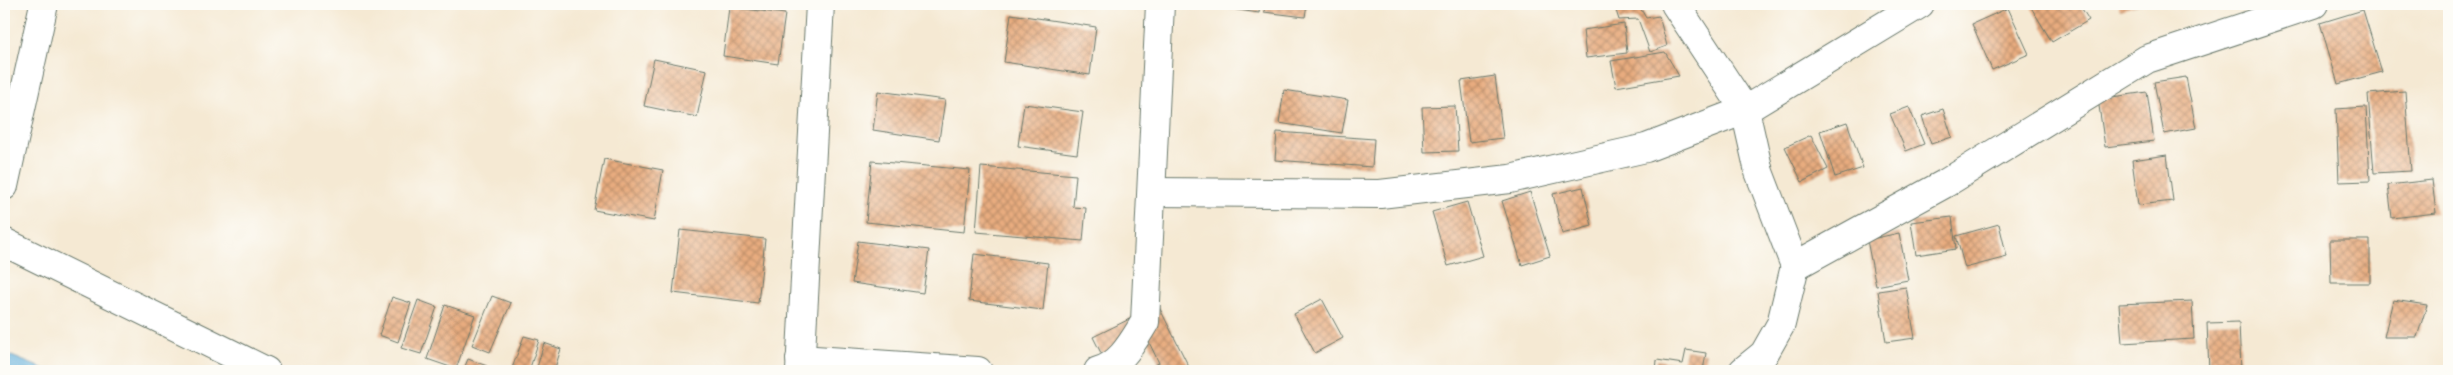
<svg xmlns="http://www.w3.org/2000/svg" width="2453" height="375" font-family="'Architects Daughter',sans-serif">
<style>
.water{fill:#60aeda;stroke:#407687}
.building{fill:url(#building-cross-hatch)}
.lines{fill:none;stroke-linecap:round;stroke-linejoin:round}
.minor-casing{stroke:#6a796c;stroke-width:30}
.minor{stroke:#fff;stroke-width:28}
</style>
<defs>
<pattern id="building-cross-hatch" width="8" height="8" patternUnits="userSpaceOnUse" patternTransform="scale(1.25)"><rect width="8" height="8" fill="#e8ac7f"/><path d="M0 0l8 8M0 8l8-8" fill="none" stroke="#bb8d69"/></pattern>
</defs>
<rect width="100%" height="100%" fill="#fdfcf7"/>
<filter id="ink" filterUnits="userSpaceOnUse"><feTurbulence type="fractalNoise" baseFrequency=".02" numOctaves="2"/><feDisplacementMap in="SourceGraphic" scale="10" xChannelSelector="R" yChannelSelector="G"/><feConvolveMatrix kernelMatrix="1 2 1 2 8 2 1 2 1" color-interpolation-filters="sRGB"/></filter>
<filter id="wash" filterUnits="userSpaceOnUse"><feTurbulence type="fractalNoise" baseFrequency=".0096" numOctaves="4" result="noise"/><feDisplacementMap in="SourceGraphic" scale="20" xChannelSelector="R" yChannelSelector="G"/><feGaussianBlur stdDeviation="1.12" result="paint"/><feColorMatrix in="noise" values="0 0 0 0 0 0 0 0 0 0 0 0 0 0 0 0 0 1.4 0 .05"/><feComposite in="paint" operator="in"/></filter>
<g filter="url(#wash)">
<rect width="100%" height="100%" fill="#f5e9d3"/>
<!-- water -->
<path class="water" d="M 4,353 L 49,371 L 4,371 Z"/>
<g id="blocks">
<!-- building -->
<g class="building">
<path d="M 1232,4 L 1260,4 L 1259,13 L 1231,9 Z"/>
<path d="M 1265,4 L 1307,4 L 1305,17 L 1264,12 Z"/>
<path d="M 1614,4 L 1638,4 L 1646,18 L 1659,16 L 1667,46 L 1650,52 L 1638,19 L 1619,20 Z"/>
<path d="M 2029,4 L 2079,4 L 2089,20 L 2052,42 Z"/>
<path d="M 2118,4 L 2142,4 L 2120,10 Z"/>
<path d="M 729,7 L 785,14 L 778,64 L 723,56 Z"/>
<path d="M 2008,8 L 2029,54 L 1992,70 L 1972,24 Z"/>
<path d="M 2363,10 L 2382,72 L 2338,84 L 2320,23 Z"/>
<path d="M 1011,14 L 1096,27 L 1090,75 L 1004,62 Z"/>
<path d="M 1624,24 L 1627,53 L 1586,58 L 1583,30 Z"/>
<path d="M 1665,52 L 1679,76 L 1616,87 L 1611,61 Z"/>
<path d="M 654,59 L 707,70 L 697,117 L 644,106 Z"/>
<path d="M 1495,76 L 1503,138 L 1469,142 L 1461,81 Z"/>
<path d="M 2186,77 L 2196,128 L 2164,134 L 2154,82 Z"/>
<path d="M 1284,90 L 1348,100 L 1342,133 L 1279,123 Z"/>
<path d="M 878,91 L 945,100 L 939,140 L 873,130 Z"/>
<path d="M 2405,91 L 2411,171 L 2374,173 L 2368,94 Z"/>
<path d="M 2147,92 L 2154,141 L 2105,147 L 2098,99 Z"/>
<path d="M 1024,104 L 1083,112 L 1077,154 L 1018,146 Z"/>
<path d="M 1455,106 L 1458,151 L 1424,152 L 1422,107 Z"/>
<path d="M 1909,107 L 1924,144 L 1906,151 L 1890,114 Z"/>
<path d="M 2366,107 L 2370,181 L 2339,182 L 2336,109 Z"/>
<path d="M 1943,109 L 1952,137 L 1931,144 L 1922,116 Z"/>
<path d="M 1847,122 L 1863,168 L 1835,177 L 1820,131 Z"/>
<path d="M 1277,132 L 1374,139 L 1372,167 L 1275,160 Z"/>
<path d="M 1811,135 L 1828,169 L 1802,182 L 1785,147 Z"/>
<path d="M 2167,155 L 2173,201 L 2138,205 L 2132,160 Z"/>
<path d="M 604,159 L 663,170 L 654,221 L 594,210 Z"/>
<path d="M 872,161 L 970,170 L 964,232 L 866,222 Z"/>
<path d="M 981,167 L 1076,175 L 1073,207 L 1086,208 L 1083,241 L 976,232 Z"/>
<path d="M 2432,180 L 2436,213 L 2392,218 L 2388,185 Z"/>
<path d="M 1583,187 L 1592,226 L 1562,234 L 1553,194 Z"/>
<path d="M 1530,192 L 1550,256 L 1522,265 L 1502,201 Z"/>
<path d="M 1467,202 L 1483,256 L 1448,266 L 1432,212 Z"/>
<path d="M 1952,217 L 1956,249 L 1916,255 L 1911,222 Z"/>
<path d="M 1999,224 L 2007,257 L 1965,268 L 1956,236 Z"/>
<path d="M 680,230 L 765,239 L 758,303 L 673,293 Z"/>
<path d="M 1899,233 L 1908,280 L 1876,286 L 1867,240 Z"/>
<path d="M 2330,240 L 2370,240 L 2370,283 L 2331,283 Z"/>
<path d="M 858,241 L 929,250 L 923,293 L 852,283 Z"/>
<path d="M 974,254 L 1048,263 L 1043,310 L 969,301 Z"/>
<path d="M 1906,287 L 1915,338 L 1886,342 L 1878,291 Z"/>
<path d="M 492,296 L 511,303 L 490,352 L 472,345 Z"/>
<path d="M 392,297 L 411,303 L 398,342 L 379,335 Z"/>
<path d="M 1322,299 L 1343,338 L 1315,353 L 1294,314 Z"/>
<path d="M 418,300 L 437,307 L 421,354 L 401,348 Z"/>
<path d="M 2393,300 L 2427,305 L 2417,337 L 2384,337 Z"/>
<path d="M 2192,301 L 2194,339 L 2122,343 L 2119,304 Z"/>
<path d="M 445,305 L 475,315 L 456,369 L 427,359 Z"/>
<path d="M 1158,305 L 1191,371 L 1142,371 L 1159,363 L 1145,334 L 1117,348 L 1129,371 L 1110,371 L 1093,337 Z"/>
<path d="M 2239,322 L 2241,371 L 2209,371 L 2207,323 Z"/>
<path d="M 524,336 L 539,340 L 529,371 L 511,371 Z"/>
<path d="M 544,343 L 561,349 L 554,371 L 536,371 Z"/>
<path d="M 1686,350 L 1706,353 L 1703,371 L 1656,371 L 1657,360 L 1683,364 Z"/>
<path d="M 468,359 L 487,366 L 485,371 L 463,371 Z"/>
</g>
</g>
</g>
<g filter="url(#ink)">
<use href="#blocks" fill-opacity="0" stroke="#6a796c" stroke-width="1"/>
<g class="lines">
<!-- minor casing -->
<g class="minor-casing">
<g id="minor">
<path d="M 1675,4 L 1745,110 L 1759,172 L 1795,266 L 1946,183 L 2147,59 L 2314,4"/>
<path d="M 4,186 L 44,4"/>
<path d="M 1152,192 L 1380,194 L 1510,179 L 1646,148 L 1745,110 L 1920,4"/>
<path d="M 4,242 L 266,371"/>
<path d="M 800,359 L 978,371"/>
<path d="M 800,371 L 820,4"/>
<path d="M 1098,371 C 1121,365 1133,341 1145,322 L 1160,4"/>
<path d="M 1743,371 L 1764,354 L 1781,324 L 1795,266"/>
</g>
</g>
<!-- minor -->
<use href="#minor" class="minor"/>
</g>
</g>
<!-- margin -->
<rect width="2453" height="375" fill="none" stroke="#fdfcf7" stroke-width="20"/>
</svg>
